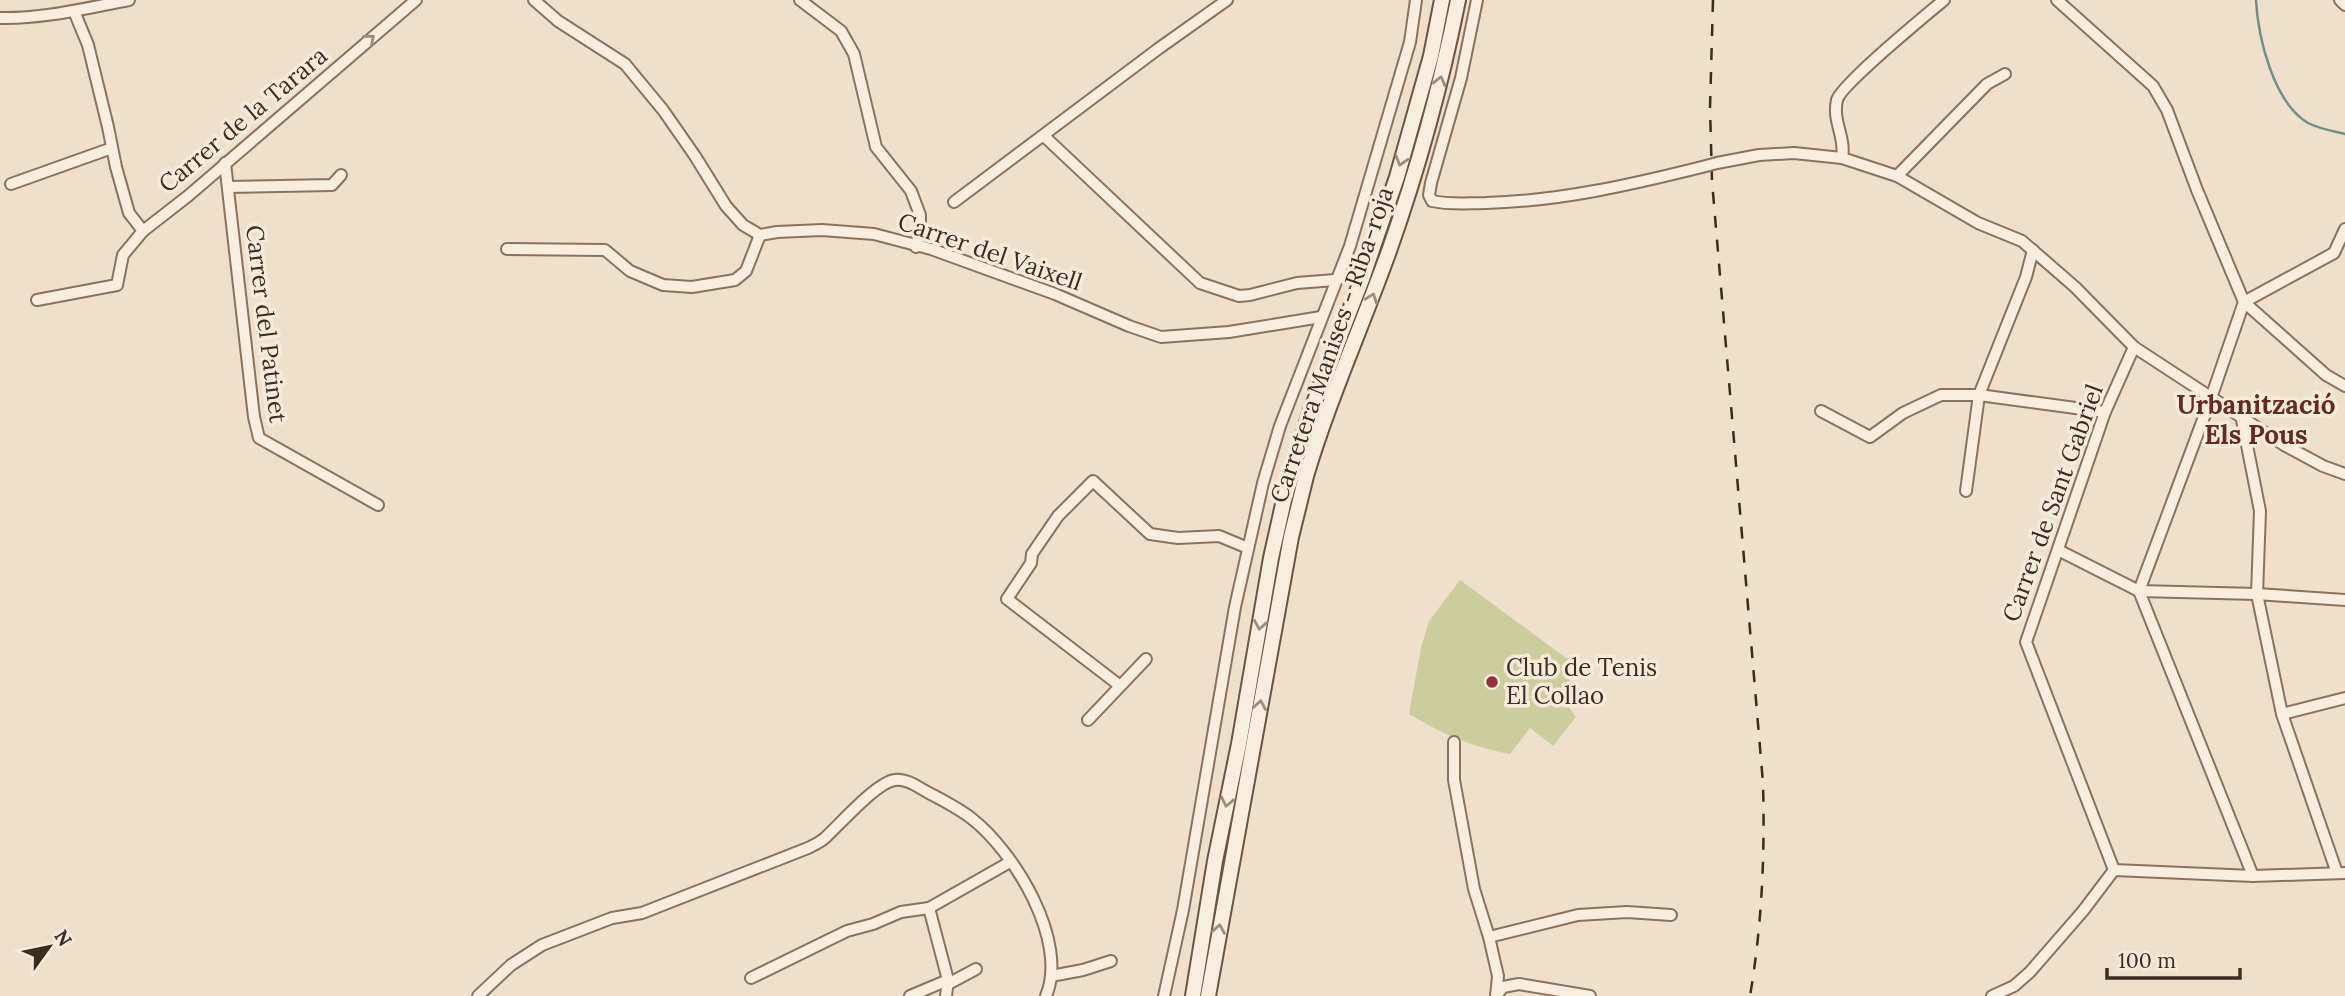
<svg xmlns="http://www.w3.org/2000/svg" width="2345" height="996" font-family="Lora,serif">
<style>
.pitch{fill:#cbcd9d}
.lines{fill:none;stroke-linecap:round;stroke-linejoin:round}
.stream{stroke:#719186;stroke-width:2.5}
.minor-casing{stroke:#8b725e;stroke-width:14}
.secondary-casing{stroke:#6d5341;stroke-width:18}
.minor{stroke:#f9eedd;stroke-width:10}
.secondary{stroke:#f9eedd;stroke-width:14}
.rail{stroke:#3c2c21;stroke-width:2.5;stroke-dasharray:12 12;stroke-linecap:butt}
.minor-bridge-casing{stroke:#8b725e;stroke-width:14;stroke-linecap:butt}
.minor-bridge{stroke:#f9eedd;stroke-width:10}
.oneway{stroke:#9a8d7f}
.poi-dot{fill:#98303a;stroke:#f6ebd9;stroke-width:2.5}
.labels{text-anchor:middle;stroke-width:7;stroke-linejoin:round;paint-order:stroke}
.street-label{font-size:24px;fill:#3c2c21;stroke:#f6ebd9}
.poi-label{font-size:24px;fill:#3c2c21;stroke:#f6ebd9;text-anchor:start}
.neighbourhood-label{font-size:26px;font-weight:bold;fill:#672a22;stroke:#f6ebd9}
</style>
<rect width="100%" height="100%" fill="#eee0ca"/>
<!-- pitch -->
<path class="pitch" d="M 1460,580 L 1577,666 L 1562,698 L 1576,717 L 1553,746 L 1530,728 L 1510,754 C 1469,746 1445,735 1409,714 L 1421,648 L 1429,621 Z"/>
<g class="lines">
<!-- stream -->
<path class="stream" d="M 2256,0 C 2258,37 2273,102 2308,123 C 2320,129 2332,131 2345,134"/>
<!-- minor casing -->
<g class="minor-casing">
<g id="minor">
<path d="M 534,0 L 558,21 L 625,64 L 663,110 L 695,156 L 726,206 L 743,225 L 760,235 L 777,232 L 822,230 L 874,234 L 931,249 L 1055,294 L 1129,326 L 1161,337 L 1229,332 L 1321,317"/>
<path d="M 800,0 L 841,31 L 854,54 L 876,147 L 911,191 L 920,215 L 920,229 L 916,247"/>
<path d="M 1477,0 L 1461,78 L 1431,183 L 1429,195 L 1432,201 C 1450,205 1468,203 1486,203 C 1560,201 1630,185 1702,167"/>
<path d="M 2057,0 L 2153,86 L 2167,110 L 2197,190 L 2244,302 L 2326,375 L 2345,386"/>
<path d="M 2340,0 L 2345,5"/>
<path d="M 74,11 L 88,45 L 108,127 L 116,167 L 129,213 L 143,231"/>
<path d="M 0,18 C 43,19 86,8 129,0"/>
<path d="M 1044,136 L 1200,283 L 1239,296 L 1250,295 L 1297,283 L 1335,280"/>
<path d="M 1842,158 C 1846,137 1832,122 1837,100 C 1841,85 1927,14 1944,0"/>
<path d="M 225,163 L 254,417 L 259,438 L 378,505"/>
<path d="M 1717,163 L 1759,155 L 1794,153 L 1842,158 L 1897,176 L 1978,223 L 2022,241 L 2075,287 L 2134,347 L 2284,445 L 2323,466 L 2345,474"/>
<path d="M 1897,176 L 1987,84 L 2005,74"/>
<path d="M 11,184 L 112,148"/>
<path d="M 228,187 L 332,185 L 341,175"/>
<path d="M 954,202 L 1158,49 L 1227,0"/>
<path d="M 507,249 L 605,250 L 630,271 L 663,285 L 692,287 L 735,280 L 746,271 L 760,235"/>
<path d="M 37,300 L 117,285 L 123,255 L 143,231 L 188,196 L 416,0"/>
<path d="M 1821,411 L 1870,437 L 1903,413 L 1941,395 L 1979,395 L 2105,412"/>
<path d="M 2242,420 L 2260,511 L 2257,594 L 2282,714 L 2337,873"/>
<path d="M 1966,491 L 1979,395 L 2026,277 L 2033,250"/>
<path d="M 2058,550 L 2139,591 L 2257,594 L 2345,600"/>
<path d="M 1119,685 L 1007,599 L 1031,563 L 1032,554 L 1058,516 L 1093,481 L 1150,534 L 1178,538 L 1219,536 L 1248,548"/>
<path d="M 2282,714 L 2345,698"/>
<path d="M 1088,720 L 1146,659"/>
<path d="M 1454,742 L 1454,780 L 1474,889 L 1489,937 L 1498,976 L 1496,996"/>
<path d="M 2114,870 L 2026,642 L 2105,412 L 2134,347"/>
<path d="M 2253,876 L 2139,591 L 2211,398 L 2244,302 L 2334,253 L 2345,229"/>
<path d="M 929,908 L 948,980 L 946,996"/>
<path d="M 1489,937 L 1578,915 L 1627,912 L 1671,915"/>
<path d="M 1051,976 L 1083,970 L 1111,961"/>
<path d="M 751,978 L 847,931 L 873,924 L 901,912 L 929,908 L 1010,862"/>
<path d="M 948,984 L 976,969"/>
<path d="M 478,996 L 511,965 L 542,945 L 612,918 L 642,913 L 808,848 C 814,845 821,842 826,837 C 841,823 877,782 895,780 C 907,778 919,788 929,793 C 944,801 958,808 971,818 C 1014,851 1069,941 1046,996"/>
<path d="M 910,996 L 948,980"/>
<path d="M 1164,996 L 1183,910 L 1235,607 L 1263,483 L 1280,426 L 1350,246 L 1410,42 L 1416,0"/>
<path d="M 1496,996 L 1503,987 L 1519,984 L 1590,996"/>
<path d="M 1992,996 L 2014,986 L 2030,972 L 2083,911 L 2114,870 L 2253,876 L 2345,873"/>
</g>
</g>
<!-- secondary casing -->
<g class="secondary-casing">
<g id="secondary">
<path d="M 1193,996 L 1215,861 L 1239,744 L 1271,558 L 1284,500 L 1309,416 L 1362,279 L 1397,177 L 1431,56 L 1442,0"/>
<path d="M 1208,996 L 1291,537 C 1296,517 1301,496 1306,476 C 1329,399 1362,326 1389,251 C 1418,169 1441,85 1458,0"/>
</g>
</g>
<!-- minor -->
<use href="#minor" class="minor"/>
<!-- secondary -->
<use href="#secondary" class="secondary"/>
<!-- rail -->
<path class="rail" d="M 1713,0 L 1710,108 L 1712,181 L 1763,783 C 1765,855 1762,925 1750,996"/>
<!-- minor-bridge casing -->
<g class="minor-bridge-casing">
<path id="minor-bridge" d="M 1702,167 L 1717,163"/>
</g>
<!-- minor-bridge -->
<use href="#minor-bridge" class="minor-bridge"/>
</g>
<!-- one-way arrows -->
<defs><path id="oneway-chevron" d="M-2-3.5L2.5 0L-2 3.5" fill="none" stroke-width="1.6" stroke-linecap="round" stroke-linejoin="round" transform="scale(1.75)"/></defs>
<g class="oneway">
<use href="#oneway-chevron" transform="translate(370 39) rotate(-41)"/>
<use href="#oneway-chevron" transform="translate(1440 81) rotate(-76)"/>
<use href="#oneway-chevron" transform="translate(1401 161) rotate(106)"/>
<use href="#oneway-chevron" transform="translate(1372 298) rotate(-70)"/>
<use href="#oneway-chevron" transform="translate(1260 625) rotate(100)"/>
<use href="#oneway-chevron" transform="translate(1260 705) rotate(-80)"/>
<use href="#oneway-chevron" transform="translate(1227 802) rotate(102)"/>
<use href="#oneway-chevron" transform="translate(1219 929) rotate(-80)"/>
</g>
<!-- markers -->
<circle class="poi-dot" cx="1492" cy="682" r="7"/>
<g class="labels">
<!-- street labels -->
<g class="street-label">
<text transform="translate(243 120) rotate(-40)" y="8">Carrer de la Tarara</text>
<text transform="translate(990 252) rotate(19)" y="8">Carrer del Vaixell</text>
<text transform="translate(266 324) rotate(83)" y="8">Carrer del Patinet</text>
<text transform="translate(1332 345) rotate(-71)" y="8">Carretera Manises - Riba-roja</text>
<text transform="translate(2053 503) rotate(-70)" y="8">Carrer de Sant Gabriel</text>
</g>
<!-- poi labels -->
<g class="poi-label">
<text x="1506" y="676">Club de Tenis<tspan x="1506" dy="28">El Collao</tspan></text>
</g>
<!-- neighbourhood labels -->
<g class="neighbourhood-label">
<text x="2256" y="414">Urbanització<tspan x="2256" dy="30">Els Pous</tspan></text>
</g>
</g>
<!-- north arrow -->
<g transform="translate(49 947) rotate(57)" stroke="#f6ebd9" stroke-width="5" paint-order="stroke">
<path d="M0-5L12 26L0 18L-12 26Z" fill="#3c2c21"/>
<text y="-10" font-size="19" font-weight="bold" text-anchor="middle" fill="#3c2c21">N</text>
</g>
<!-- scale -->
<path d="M2107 968v10h133v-10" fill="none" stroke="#3c2c21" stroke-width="3.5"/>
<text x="2118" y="968" font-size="21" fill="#3c2c21" stroke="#f6ebd9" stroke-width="5" paint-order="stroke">100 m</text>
</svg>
